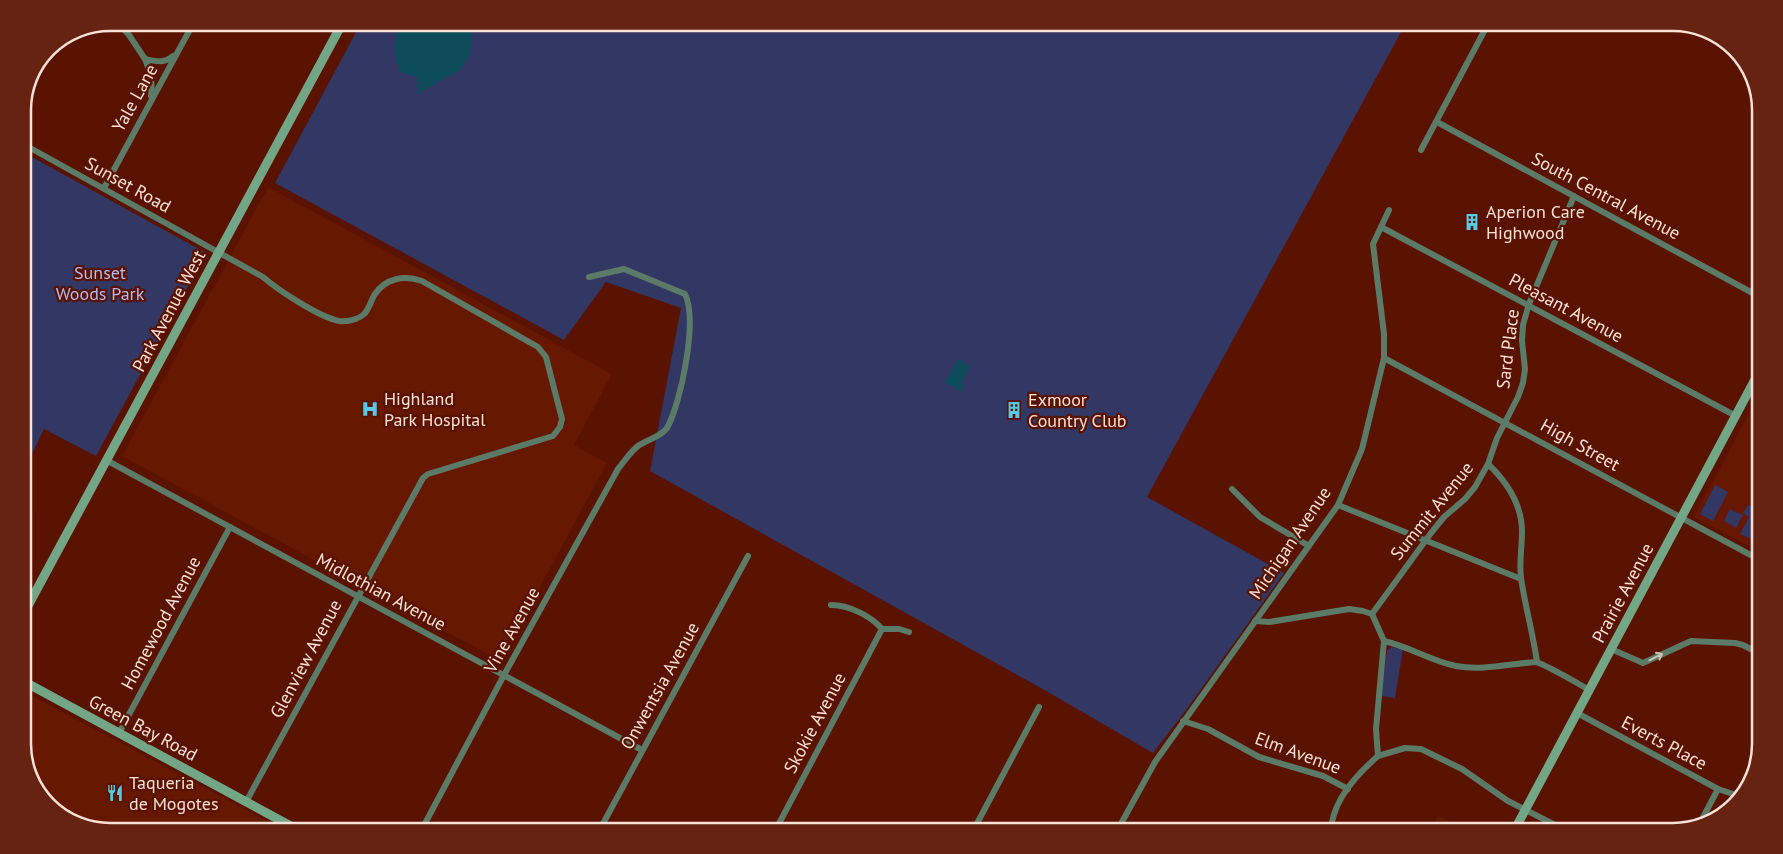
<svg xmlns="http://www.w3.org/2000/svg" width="1783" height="854" font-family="'PT Sans',sans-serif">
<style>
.built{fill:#661800}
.green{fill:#323763}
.water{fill:#0d4c5a}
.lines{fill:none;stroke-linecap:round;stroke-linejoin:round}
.street{stroke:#5b7b68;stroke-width:6}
.secondary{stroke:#72a687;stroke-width:9}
.oneway{stroke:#cbc2b6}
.labels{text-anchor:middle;stroke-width:4.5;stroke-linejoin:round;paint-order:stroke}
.street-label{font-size:18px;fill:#fbe0d8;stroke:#591300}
.poi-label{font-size:18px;fill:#fbe0d8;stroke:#591300;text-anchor:start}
.park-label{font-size:18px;fill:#b1baf3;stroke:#591300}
.rim{fill:none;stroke:#fbe0d8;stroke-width:2.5}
</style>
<rect width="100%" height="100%" fill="#591300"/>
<!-- built -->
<g class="built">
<path d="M 268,187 L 612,374 L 574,445 L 607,463 L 500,661 L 122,456 Z"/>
<path d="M 1760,393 L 1760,552 L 1694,517 Z"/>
<path d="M 23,691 L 286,831 L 110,831 L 72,823 L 37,793 L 23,750 Z"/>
<path d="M 1438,816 L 1469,831 L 1430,831 Z"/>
</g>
<!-- green -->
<g class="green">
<path d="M 361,23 L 1406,23 L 1147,497 L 1284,573 L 1189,706 L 1153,753 L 1048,692 L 650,471 L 681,308 L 606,282 L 564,340 L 275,183 Z"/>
<path d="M 23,152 L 206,253 L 96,456 L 44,429 L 29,460 L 23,457 Z"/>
<path d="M 1715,485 L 1728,492 L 1713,521 L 1700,514 Z"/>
<path d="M 1748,505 L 1760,509 L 1760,526 L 1753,540 L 1740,534 L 1749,517 L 1743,513 Z"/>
<path d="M 1730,509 L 1743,515 L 1736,528 L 1724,521 Z"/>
<path d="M 1391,647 L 1403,649 L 1395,698 L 1381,696 L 1387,651 Z"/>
</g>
<!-- water -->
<g class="water">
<path d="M 401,23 L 473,23 L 471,46 L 469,55 L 461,69 L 418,94 L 418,79 L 416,77 L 401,72 C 393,60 393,35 401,23 Z"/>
<path d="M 958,359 L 970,366 L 961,384 L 964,386 L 961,391 L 945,383 Z"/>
</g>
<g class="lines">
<!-- street -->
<g class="street">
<path d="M 117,22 L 129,35 L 145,59 C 155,61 164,64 173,56"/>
<path d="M 145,59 C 150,70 153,84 151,96"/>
<path d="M 1437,122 L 1760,297"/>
<path d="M 23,144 L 263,277 C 278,290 319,317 339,321 C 346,322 358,320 364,314 C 369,310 371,300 375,294 C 386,278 404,275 422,281 L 538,347 L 546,357 L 562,419 L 560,427 L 553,436 L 428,474 L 423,478 L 246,802"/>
<path d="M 1421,150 L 1489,22"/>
<path d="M 104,188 L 194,22"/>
<path d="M 1381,227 L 1736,416"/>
<path d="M 1384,358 L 1760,560"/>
<path d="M 106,460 L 642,750"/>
<path d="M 1488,464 C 1507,482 1522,505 1522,532 C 1522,548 1519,561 1521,578 C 1525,606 1533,633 1537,662"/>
<path d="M 1232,489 L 1260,517 L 1309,546"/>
<path d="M 1338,505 L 1521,579"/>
<path d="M 831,605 C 849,605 871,616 882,629"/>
<path d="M 1372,614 L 1431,533 L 1444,517 L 1465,499 L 1475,487 L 1488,464 L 1497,438 L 1518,397 L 1523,383 L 1525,369 L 1522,341 L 1523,325 L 1529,304 L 1574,196"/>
<path d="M 1255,621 L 1269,622 L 1349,609 L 1363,611 L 1372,614 L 1384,641"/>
<path d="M 882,629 L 899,629 L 909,632"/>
<path d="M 1611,649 L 1643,663 L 1691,641 L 1735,643 L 1743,645 L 1760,654"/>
<path d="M 1577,713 L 1718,789 L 1739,796"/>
<path d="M 1183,721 L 1208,729 L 1259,757 L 1323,776 L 1348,789"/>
<path d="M 119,733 L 230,527"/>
<path d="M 1378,756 L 1405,748 L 1421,749 L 1462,769 L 1508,801 L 1567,831"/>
<path d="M 1700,823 L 1718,789"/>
<path d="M 421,831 L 504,675 L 618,469 C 624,462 630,452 638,446 C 646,440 661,437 667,428 C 681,403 698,320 685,294 L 624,269 L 589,277"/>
<path d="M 599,831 L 748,556"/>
<path d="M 775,831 L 882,629"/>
<path d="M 973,831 L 1039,707"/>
<path d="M 1117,831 L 1155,762 L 1338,505 L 1362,449 L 1384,358 L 1384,334 L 1373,244 L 1389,210"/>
<path d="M 1331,831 C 1332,802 1356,775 1378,756 L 1376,729 L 1384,641 C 1408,646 1431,661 1456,666 C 1482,671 1509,664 1535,662 C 1541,662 1581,685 1589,690"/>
</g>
<!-- secondary -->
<g class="secondary">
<path d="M 23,615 L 343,22"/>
<path d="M 23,681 L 300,831"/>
<path d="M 1514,831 L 1760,370"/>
</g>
</g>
<!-- one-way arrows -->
<defs><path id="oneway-shaft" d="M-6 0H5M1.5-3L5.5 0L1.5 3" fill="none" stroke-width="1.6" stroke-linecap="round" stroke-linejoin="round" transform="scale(1.25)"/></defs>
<use class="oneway" href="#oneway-shaft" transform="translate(1656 657) rotate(-27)"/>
<!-- icons -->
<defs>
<g id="building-bare" transform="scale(1.35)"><path d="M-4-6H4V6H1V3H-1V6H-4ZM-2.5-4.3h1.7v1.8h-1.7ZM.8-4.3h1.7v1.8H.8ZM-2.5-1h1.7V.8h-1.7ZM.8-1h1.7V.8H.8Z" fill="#59c8e5" stroke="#591300" stroke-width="2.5" paint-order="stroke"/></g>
<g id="hospital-bare" transform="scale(1.35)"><path d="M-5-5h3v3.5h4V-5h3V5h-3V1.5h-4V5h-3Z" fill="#59c8e5" stroke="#591300" stroke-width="2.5" paint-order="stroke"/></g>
<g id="restaurant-bare" transform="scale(1.35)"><path d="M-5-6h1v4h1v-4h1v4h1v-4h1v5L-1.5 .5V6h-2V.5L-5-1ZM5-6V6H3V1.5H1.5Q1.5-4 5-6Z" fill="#59c8e5" stroke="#591300" stroke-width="2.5" paint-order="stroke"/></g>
</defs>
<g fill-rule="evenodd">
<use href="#building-bare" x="1472" y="222"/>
<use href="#hospital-bare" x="370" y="409"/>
<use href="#building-bare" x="1014" y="410"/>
<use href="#restaurant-bare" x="115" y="793"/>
</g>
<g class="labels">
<!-- street labels -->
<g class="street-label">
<text transform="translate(135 98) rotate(-61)" y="6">Yale Lane</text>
<text transform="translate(128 185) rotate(29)" y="6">Sunset Road</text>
<text transform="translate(1606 196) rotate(28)" y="6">South Central Avenue</text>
<text transform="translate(1566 308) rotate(28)" y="6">Pleasant Avenue</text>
<text transform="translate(169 311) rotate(-62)" y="6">Park Avenue West</text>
<text transform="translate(1508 349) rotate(-83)" y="6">Sard Place</text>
<text transform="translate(1580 445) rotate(29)" y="6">High Street</text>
<text transform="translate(1432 511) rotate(-51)" y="6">Summit Avenue</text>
<text transform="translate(1290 543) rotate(-56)" y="6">Michigan Avenue</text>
<text transform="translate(381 592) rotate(28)" y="6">Midlothian Avenue</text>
<text transform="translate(1623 593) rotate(-62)" y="6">Prairie Avenue</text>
<text transform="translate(161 623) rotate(-62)" y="6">Homewood Avenue</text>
<text transform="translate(512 630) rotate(-61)" y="6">Vine Avenue</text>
<text transform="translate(306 659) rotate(-62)" y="6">Glenview Avenue</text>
<text transform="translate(660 686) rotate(-61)" y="6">Onwentsia Avenue</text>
<text transform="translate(815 723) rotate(-62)" y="6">Skokie Avenue</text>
<text transform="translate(143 728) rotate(28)" y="6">Green Bay Road</text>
<text transform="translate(1664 743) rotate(28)" y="6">Everts Place</text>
<text transform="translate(1298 753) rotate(20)" y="6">Elm Avenue</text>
</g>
<!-- poi labels -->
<g class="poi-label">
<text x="1486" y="218">Aperion Care<tspan x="1486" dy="21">Highwood</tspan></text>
<text x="384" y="405">Highland<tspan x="384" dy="21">Park Hospital</tspan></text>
<text x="1028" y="406">Exmoor<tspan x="1028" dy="21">Country Club</tspan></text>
<text x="129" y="789">Taqueria<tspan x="129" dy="21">de Mogotes</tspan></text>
</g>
<!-- park labels -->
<g class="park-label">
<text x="100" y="279">Sunset<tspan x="100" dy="21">Woods Park</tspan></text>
</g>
</g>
<!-- crop -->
<path d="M0 0H1783V854H0ZM110 31H1673A79 79 0 0 1 1752 110V744A79 79 0 0 1 1673 823H110A79 79 0 0 1 31 744V110A79 79 0 0 1 110 31Z" fill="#662311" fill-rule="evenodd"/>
<path class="rim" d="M110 31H1673A79 79 0 0 1 1752 110V744A79 79 0 0 1 1673 823H110A79 79 0 0 1 31 744V110A79 79 0 0 1 110 31Z"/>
</svg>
